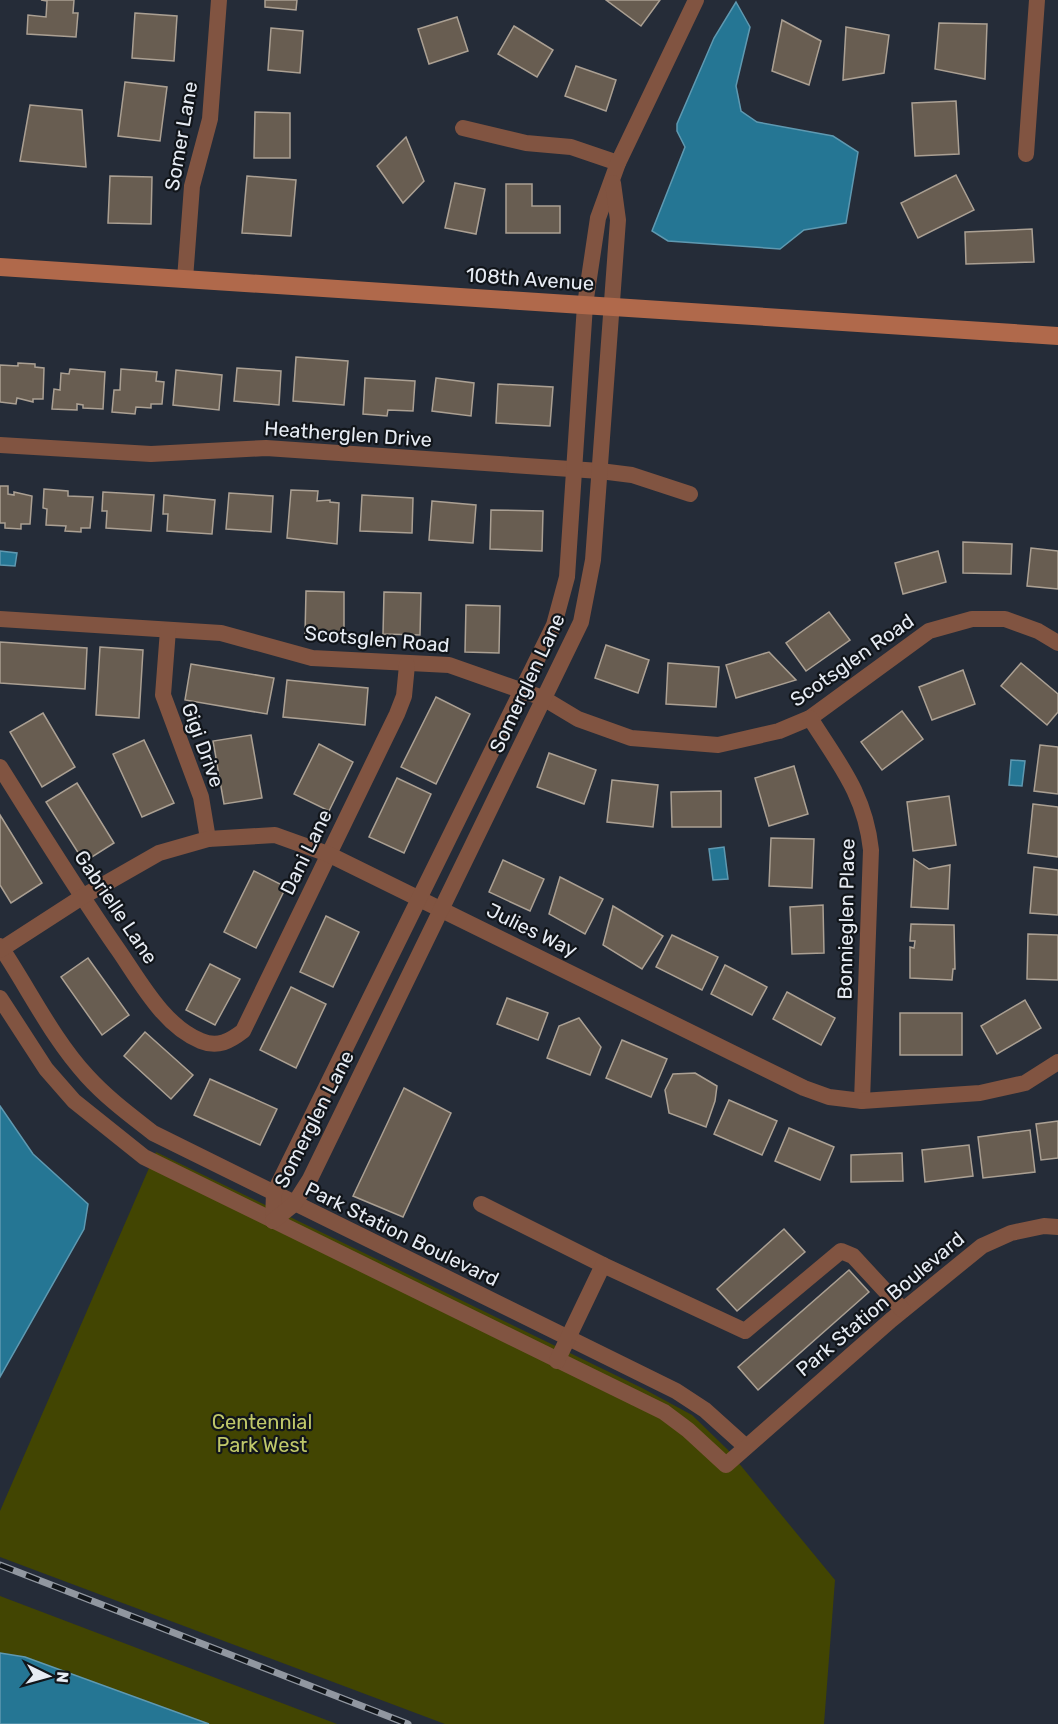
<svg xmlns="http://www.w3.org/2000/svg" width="1058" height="1724" font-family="Rubik,sans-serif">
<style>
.green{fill:#424502}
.water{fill:#257694;stroke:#5f99b1;stroke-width:1.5}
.building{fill:#685d51;stroke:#aba093;stroke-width:1.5}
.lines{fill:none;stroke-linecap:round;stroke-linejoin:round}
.street{stroke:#815441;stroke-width:16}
.secondary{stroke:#b0694b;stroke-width:18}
.rail-casing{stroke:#9197a0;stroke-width:7}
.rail{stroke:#11151a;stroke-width:4.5;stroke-dasharray:14;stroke-linecap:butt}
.labels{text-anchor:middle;stroke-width:4.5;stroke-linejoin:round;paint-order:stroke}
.street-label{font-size:20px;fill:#e7ecf4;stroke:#11151a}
.park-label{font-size:20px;fill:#c0c86a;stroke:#11151a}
</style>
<rect width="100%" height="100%" fill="#252c38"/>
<!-- green -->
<g class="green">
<path d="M 156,1152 L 642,1388 L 692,1415 L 728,1450 L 835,1580 L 824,1724 L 445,1724 L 0,1557 L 0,1511 Z"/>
<path d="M 0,1596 L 337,1724 L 0,1724 Z"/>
</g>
<!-- water -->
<g class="water">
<path d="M 736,2 L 750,27 L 736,86 L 741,111 L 757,122 L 833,136 L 858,152 L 846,223 L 804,230 L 780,249 L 668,241 L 652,231 L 685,147 L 677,131 L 677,124 L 714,38 Z"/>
<path d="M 0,551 L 17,553 L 15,566 L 0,565 Z"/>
<path d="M 1011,760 L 1025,761 L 1022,786 L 1009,785 Z"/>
<path d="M 724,847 L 728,879 L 713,880 L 709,849 Z"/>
<path d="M 0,1106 L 33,1154 L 88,1204 L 84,1229 L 0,1377 Z"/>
<path d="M 0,1653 L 25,1657 L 209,1724 L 0,1724 Z"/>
</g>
<!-- building -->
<g class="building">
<path d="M 41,0 L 74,0 L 73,13 L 78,13 L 76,37 L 27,34 L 28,15 L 46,17 L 47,1 Z"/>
<path d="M 265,0 L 297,0 L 296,10 L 265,7 Z"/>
<path d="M 606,0 L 660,0 L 641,26 Z"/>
<path d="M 135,13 L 177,16 L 174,61 L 132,58 Z"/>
<path d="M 457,17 L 468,51 L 429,64 L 418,29 Z"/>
<path d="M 782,20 L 821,41 L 809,85 L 772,71 Z"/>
<path d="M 939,23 L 987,24 L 985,79 L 935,69 Z"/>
<path d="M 514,26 L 553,50 L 537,77 L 498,54 Z"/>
<path d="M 846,27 L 889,35 L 884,73 L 843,80 Z"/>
<path d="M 271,28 L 303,31 L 300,73 L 268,70 Z"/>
<path d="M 576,66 L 616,80 L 606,111 L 565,96 Z"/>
<path d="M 125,82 L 167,87 L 160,141 L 118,136 Z"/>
<path d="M 956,101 L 959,154 L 915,156 L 912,103 Z"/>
<path d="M 30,105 L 82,110 L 86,167 L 20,161 Z"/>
<path d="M 255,112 L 290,113 L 290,158 L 254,158 Z"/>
<path d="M 406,137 L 424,181 L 403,203 L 377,166 Z"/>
<path d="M 956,175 L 974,210 L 918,238 L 901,203 Z"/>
<path d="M 110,176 L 152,177 L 151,224 L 108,223 Z"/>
<path d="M 247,176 L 296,180 L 291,236 L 242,233 Z"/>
<path d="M 455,183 L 485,189 L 476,234 L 445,228 Z"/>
<path d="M 506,184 L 532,184 L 532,206 L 560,206 L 560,233 L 506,233 Z"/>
<path d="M 1032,229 L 1034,262 L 966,264 L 965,232 Z"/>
<path d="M 296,357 L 348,361 L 344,405 L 293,401 Z"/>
<path d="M 18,363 L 35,364 L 35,367 L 44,368 L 43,399 L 33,399 L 33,402 L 17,398 L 16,404 L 0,402 L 0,365 L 18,366 Z"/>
<path d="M 237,368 L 281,371 L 279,405 L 234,401 Z"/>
<path d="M 70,369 L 105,372 L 103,409 L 83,408 L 83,405 L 77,404 L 77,410 L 52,409 L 54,389 L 60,390 L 61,373 L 69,374 Z"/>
<path d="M 121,369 L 157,372 L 156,381 L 164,382 L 162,404 L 151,404 L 151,408 L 136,407 L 135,414 L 112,412 L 114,390 L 120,390 Z"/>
<path d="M 176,370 L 222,375 L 219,410 L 173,405 Z"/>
<path d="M 365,378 L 415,381 L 413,411 L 388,410 L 387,416 L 363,414 Z"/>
<path d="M 436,378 L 474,383 L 471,416 L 432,411 Z"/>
<path d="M 498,384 L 553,387 L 550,426 L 496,423 Z"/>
<path d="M 0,486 L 8,486 L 8,494 L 14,495 L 14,492 L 32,496 L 30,524 L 21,524 L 21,529 L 5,528 L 5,523 L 0,523 Z"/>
<path d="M 44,489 L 68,491 L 68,496 L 93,497 L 90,528 L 81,528 L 81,532 L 65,531 L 66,526 L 46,525 L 47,509 L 43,508 Z"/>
<path d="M 291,490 L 318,491 L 317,501 L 330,500 L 330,502 L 339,503 L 337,544 L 287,538 Z"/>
<path d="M 103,492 L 154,495 L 151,531 L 106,528 L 107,511 L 102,511 Z"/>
<path d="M 229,493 L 273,496 L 271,532 L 226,529 Z"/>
<path d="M 164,495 L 215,500 L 212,534 L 167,531 L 168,514 L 163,514 Z"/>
<path d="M 362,495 L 413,498 L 412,533 L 360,531 Z"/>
<path d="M 432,501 L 476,505 L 473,543 L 429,540 Z"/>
<path d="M 491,510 L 543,511 L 542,551 L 490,549 Z"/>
<path d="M 963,542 L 1012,544 L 1011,574 L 963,573 Z"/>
<path d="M 1031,548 L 1058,551 L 1058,589 L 1027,586 Z"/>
<path d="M 938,551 L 946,582 L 903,594 L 895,563 Z"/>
<path d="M 306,591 L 344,592 L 344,635 L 305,634 Z"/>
<path d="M 384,592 L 421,593 L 420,635 L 383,634 Z"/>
<path d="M 466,605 L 500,606 L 499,653 L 465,652 Z"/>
<path d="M 829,612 L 850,640 L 806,671 L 786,643 Z"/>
<path d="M 0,642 L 87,648 L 85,689 L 0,683 Z"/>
<path d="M 606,645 L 649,660 L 638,693 L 595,678 Z"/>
<path d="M 100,647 L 143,650 L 139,718 L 96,715 Z"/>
<path d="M 769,652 L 796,680 L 736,698 L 726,665 Z"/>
<path d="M 668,663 L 719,667 L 716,707 L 666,704 Z"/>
<path d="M 1021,663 L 1058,694 L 1058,712 L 1047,725 L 1001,686 Z"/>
<path d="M 191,664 L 274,678 L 267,714 L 185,700 Z"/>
<path d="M 963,670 L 975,704 L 932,720 L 919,687 Z"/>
<path d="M 287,680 L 368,688 L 365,725 L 283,717 Z"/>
<path d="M 436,697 L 470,714 L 436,784 L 401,767 Z"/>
<path d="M 902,711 L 923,739 L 882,770 L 861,742 Z"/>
<path d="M 43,713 L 75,767 L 42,787 L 10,732 Z"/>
<path d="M 251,735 L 262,798 L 224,804 L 213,741 Z"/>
<path d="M 144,740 L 174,803 L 142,817 L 113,754 Z"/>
<path d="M 319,744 L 353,762 L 329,811 L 294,794 Z"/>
<path d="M 1040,745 L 1058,747 L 1058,794 L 1034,791 Z"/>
<path d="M 549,753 L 596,770 L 584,804 L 537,787 Z"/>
<path d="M 794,766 L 808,814 L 769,826 L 755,778 Z"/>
<path d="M 397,778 L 431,794 L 404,853 L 369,837 Z"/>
<path d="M 612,780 L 658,785 L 653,827 L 607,822 Z"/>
<path d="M 77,783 L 114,843 L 84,862 L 46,802 Z"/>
<path d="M 721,791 L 721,827 L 672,827 L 671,792 Z"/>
<path d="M 949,796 L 956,845 L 913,851 L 907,802 Z"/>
<path d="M 1033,804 L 1058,807 L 1058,857 L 1028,853 Z"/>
<path d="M 0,815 L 42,883 L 11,903 L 0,885 Z"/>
<path d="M 771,838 L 814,839 L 812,888 L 769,886 Z"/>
<path d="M 914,859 L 929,869 L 950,865 L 948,909 L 911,907 Z"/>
<path d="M 503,860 L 544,879 L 530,911 L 489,892 Z"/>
<path d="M 1034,867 L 1058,870 L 1058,915 L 1030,913 Z"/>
<path d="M 254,871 L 286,887 L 256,948 L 224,932 Z"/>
<path d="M 560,877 L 603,899 L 585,934 L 549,914 Z"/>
<path d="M 823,905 L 824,953 L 792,954 L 790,907 Z"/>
<path d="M 613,906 L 663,936 L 642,969 L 603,945 Z"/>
<path d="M 326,916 L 359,932 L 333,987 L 300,972 Z"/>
<path d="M 911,924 L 954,925 L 955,969 L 953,969 L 952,980 L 910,978 L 910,947 L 914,948 L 915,941 L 910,941 Z"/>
<path d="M 1028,934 L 1058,935 L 1058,980 L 1027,979 Z"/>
<path d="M 672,935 L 718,957 L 702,990 L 656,967 Z"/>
<path d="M 88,958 L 129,1015 L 102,1035 L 61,977 Z"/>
<path d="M 210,964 L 240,979 L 215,1025 L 186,1010 Z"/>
<path d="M 725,965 L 767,987 L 752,1015 L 711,994 Z"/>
<path d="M 291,987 L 326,1004 L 296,1068 L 260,1050 Z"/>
<path d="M 787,992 L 835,1018 L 821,1045 L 773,1019 Z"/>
<path d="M 507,998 L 548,1013 L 538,1040 L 497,1024 Z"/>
<path d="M 1025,1000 L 1041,1028 L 997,1054 L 981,1026 Z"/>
<rect x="900" y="1013" width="62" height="42"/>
<path d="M 579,1018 L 601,1047 L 590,1075 L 547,1058 L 559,1026 Z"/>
<path d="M 145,1032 L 193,1075 L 171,1099 L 124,1056 Z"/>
<path d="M 622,1040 L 667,1059 L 651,1097 L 606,1078 Z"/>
<path d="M 695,1073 L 717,1086 L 715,1101 L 706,1127 L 669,1113 L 665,1090 L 673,1074 Z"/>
<path d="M 210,1079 L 277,1109 L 260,1145 L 194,1115 Z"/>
<path d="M 404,1088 L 451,1113 L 403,1217 L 353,1196 Z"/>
<path d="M 729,1100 L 777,1121 L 762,1155 L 714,1134 Z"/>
<path d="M 1058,1121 L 1058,1158 L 1041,1160 L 1036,1124 Z"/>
<path d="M 789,1128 L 834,1147 L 820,1180 L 775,1161 Z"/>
<path d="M 1030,1130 L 1035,1172 L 983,1178 L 978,1137 Z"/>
<path d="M 969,1145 L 973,1176 L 925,1182 L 922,1150 Z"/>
<path d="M 902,1153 L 903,1181 L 851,1182 L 851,1155 Z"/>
<path d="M 784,1229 L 805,1252 L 737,1311 L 717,1289 Z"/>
<path d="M 849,1270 L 869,1292 L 758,1390 L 738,1367 Z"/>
</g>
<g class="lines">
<!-- street -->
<g class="street">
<path d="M 463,128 L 526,143 L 571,147 L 618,163"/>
<path d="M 1026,154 L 1037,0"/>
<path d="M 185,279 L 192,186 L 210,119 L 219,0"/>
<path d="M 0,445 L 151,454 L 266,448 L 600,471 L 632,475 L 690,494"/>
<path d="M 0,619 L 221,633 L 312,658 L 449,665 L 543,698 L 578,719 L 631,738 L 718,745 L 779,731 L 810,718 L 929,631 L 972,619 L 1005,619 L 1038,631 L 1058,643"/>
<path d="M 168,630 L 163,695 L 201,797 L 208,839"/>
<path d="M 810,718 C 839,764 865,794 871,850 L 862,1101"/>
<path d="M 0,767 C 39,829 77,891 119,951 C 141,983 164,1026 201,1041 C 218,1048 230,1041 243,1031 L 397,714 L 404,696 L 407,665"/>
<path d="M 0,946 C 29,989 52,1038 87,1076 C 107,1098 130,1115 153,1133 L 676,1391 L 705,1410 L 745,1446"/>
<path d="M 0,950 L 82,897 L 159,853 L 208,839 L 275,835 L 328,854 L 804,1088 L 829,1097 L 862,1101 L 980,1093 L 1025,1083 L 1058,1062"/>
<path d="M 0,998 L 46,1069 L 74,1101 L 144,1157 L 664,1412 L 688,1430 L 726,1465 L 891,1320 L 982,1246 L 1011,1233 L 1044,1226 L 1058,1227"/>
<path d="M 481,1204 L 603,1265"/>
<path d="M 273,1221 L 274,1193 L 554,625 L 567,577 L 585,305 L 598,218 L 618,163 L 696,0"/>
<path d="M 273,1221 L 294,1204 L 310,1179 L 581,622 L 593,560 L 618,220 L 613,183"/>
<path d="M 557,1361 L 603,1265 L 745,1331 L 841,1251 L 853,1256 L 903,1310"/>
</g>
<!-- secondary -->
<path class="secondary" d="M 0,267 L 1058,336"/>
<!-- rail casing -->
<g class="rail-casing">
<path id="rail" d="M 0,1565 L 408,1724"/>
</g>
<!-- rail -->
<use href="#rail" class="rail"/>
</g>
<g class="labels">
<!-- street labels -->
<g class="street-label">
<text transform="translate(181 136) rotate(-80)" y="7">Somer Lane</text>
<text transform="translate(530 279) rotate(4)" y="7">108th Avenue</text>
<text transform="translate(348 434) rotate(4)" y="7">Heatherglen Drive</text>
<text transform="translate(377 639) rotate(5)" y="7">Scotsglen Road</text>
<text transform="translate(852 660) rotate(-35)" y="7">Scotsglen Road</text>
<text transform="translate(527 683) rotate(-65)" y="7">Somerglen Lane</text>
<text transform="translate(203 745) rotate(70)" y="7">Gigi Drive</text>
<text transform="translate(306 852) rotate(-64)" y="7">Dani Lane</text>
<text transform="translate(116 907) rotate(56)" y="7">Gabrielle Lane</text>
<text transform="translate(846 919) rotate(-89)" y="7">Bonnieglen Place</text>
<text transform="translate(532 930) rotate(26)" y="7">Julies Way</text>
<text transform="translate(314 1119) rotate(-63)" y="7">Somerglen Lane</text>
<text transform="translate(402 1234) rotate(26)" y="7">Park Station Boulevard</text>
<text transform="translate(880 1304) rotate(-40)" y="7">Park Station Boulevard</text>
</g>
<!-- park labels -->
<g class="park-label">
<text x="262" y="1429">Centennial<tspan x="262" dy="23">Park West</tspan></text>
</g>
</g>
<!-- north arrow -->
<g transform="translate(48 1676) rotate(95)" stroke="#11151a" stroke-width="4.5" paint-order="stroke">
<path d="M0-4.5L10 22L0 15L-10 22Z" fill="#e7ecf4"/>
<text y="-9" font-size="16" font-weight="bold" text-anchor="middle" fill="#e7ecf4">N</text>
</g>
</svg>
